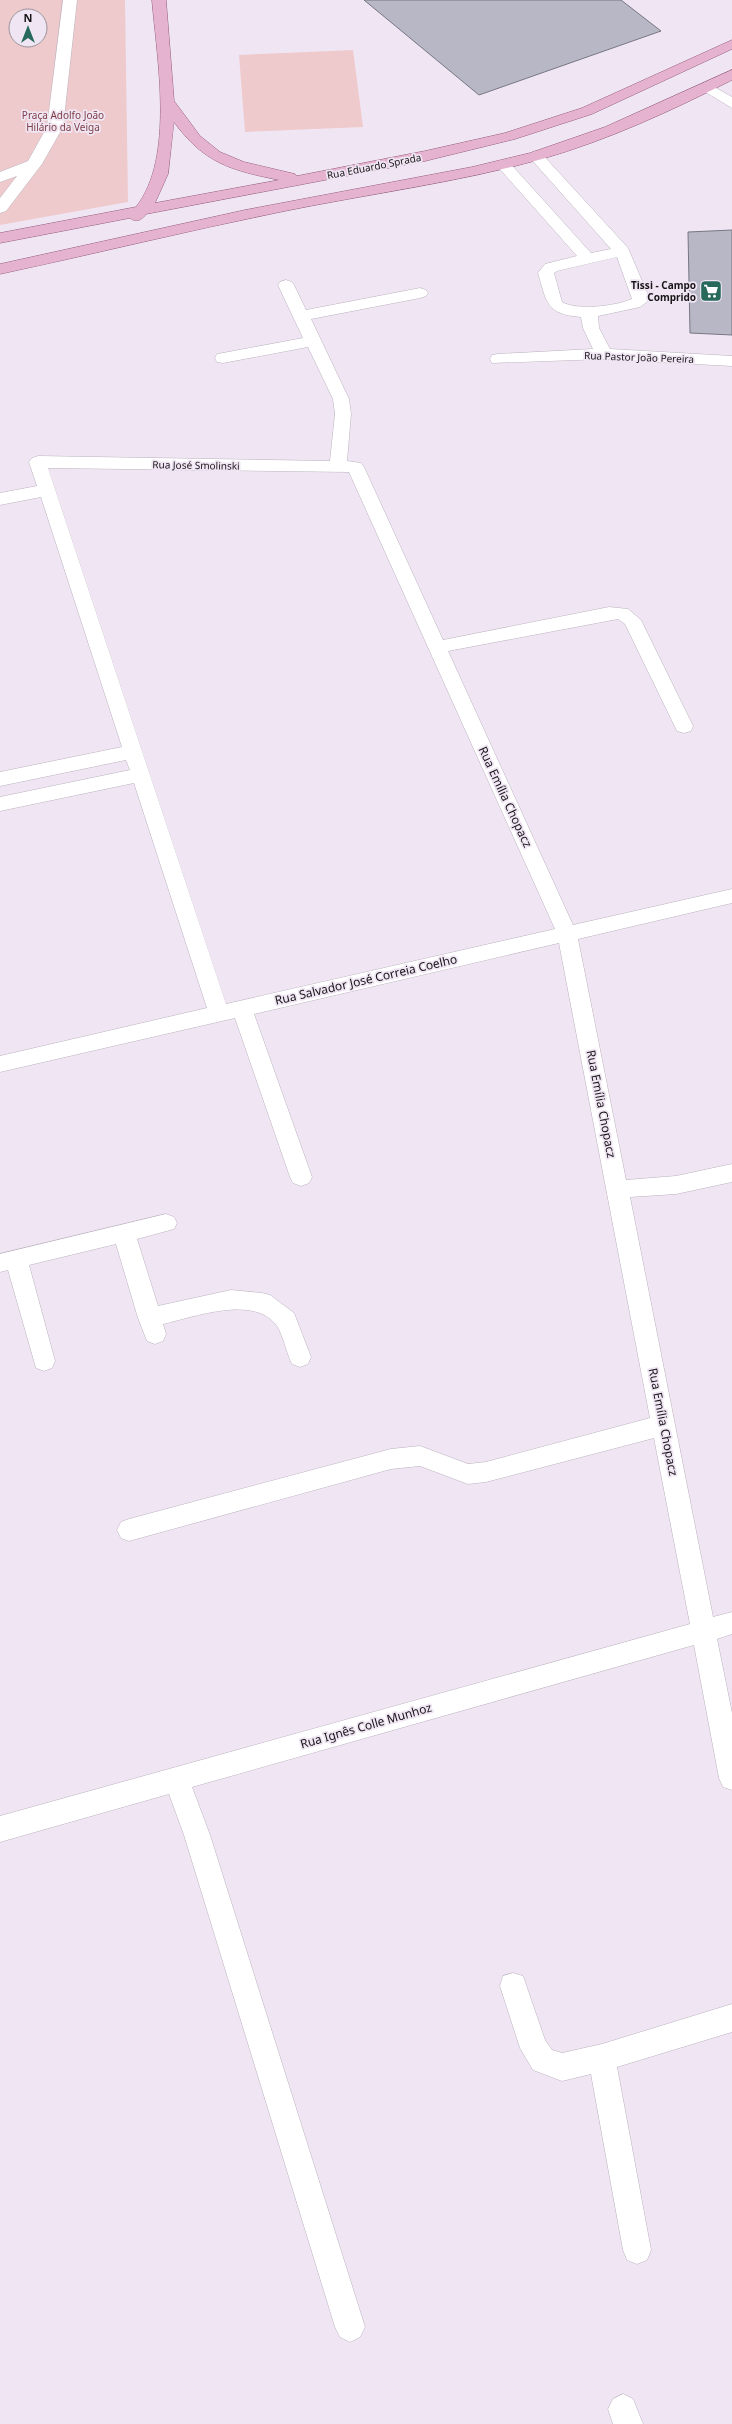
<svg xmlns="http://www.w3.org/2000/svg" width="732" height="2424" font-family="'Noto Sans',sans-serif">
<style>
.green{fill:#eecacd;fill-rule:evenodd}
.building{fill:#b8b7c5;stroke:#777683}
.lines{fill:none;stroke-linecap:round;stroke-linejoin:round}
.minor-casing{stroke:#bbb2bf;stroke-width:1}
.major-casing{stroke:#925b7b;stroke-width:1}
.minor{fill:#fff;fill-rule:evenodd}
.major{fill:#e5b3d0;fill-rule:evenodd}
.labels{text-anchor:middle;stroke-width:3.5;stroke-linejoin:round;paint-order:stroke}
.far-park-label{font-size:10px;fill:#7d3e46;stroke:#f0e6f3}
.far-street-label{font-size:10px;fill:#181519;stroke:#f0e6f3}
.far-poi-label{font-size:10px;font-weight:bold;fill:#181519;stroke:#f0e6f3;text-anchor:end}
.street-label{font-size:12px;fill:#181519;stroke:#f0e6f3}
</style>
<rect width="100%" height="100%" fill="#f0e6f3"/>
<!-- green -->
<g class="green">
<path d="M 0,0 L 125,0 L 128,202 L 0,225 ZM 16,16 L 40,16 L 40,40 L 16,40 Z"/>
<path d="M 353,50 L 363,127 L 245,132 L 239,55 Z"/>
</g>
<!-- building -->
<g class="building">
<path d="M 364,0 L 621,0 L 661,31 L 479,95 Z"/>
<path d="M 732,230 L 732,335 L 690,333 L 688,232 Z"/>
</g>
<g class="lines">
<!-- minor casing -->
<g class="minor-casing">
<g id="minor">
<path d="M 63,0 L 77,0 L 63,127 L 42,164 L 6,211 L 0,213 L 0,198 L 17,176 L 0,182 L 0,172 L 28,161 L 47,127 Z"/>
<path d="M 707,83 L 732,97 L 732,108 L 702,90 L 700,87 L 702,84 Z"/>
<path d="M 536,151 L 541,153 L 628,248 L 648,295 L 648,301 L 640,307 L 598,316 L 599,328 L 610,349 L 732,356 L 732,366 L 604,359 L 492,363 L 490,359 L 492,355 L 498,354 L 593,349 L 583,328 L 581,317 C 546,314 547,303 538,273 L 545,264 L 577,256 L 498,167 L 495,164 L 498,161 L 508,161 L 591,253 L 611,249 L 531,159 L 528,156 L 531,153 ZM 617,257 L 632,299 C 616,306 577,311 562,302 L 554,273 L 557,271 Z"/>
<path d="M 286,280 L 292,282 L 294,285 L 306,310 L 420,288 L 426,290 L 428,293 L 426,296 L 420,298 L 311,319 L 349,399 L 351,414 L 347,461 L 361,463 L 364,467 L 443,640 L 609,607 L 628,609 L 641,620 L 693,726 L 691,731 L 684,733 L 677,731 L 625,624 L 618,619 L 448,651 L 573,925 L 732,889 L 732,903 L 578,939 L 626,1180 L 676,1176 L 732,1164 L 732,1182 L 676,1194 L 630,1197 L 713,1617 L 732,1612 L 732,1634 L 717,1639 L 732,1713 L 732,1790 L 723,1787 L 719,1778 L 694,1645 L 192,1787 L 210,1835 L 365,2327 L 360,2337 L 350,2342 L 340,2337 L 335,2327 L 184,1835 L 169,1794 L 0,1842 L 0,1816 L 690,1624 L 654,1438 L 486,1482 L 468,1484 L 420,1466 L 391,1469 L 129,1541 L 121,1538 L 117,1530 L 121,1522 L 129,1519 L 391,1449 L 420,1446 L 468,1464 L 486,1462 L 650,1418 L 559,943 L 254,1014 L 312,1177 L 309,1183 L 301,1186 L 293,1183 L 290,1177 L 235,1018 L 0,1072 L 0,1056 L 207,1008 L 134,783 L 0,811 L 0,797 L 130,770 L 126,760 L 0,786 L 0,772 L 122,747 L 41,497 L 0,505 L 0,493 L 37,486 L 29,462 L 32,458 L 38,456 L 330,461 L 335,414 L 333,399 L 308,347 L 223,363 L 217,362 L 215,358 L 217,354 L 223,353 L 303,338 L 278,285 L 280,282 ZM 48,468 L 349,472 L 555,929 L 226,1004 Z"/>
<path d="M 166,1214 L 174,1217 L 177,1223 L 174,1229 L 137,1239 L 158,1306 L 231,1290 L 262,1293 L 270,1295 L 294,1313 L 311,1357 L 308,1364 L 300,1367 L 292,1364 C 286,1352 284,1337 277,1326 C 255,1294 194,1317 163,1324 L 166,1334 L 163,1341 L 155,1344 L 147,1341 L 138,1318 L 116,1244 L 29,1265 L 55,1361 L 52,1368 L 44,1371 L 36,1368 L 8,1270 L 0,1272 L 0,1254 Z"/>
<path d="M 513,1973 L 523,1976 L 545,2040 L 552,2050 L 562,2053 L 602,2044 L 732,2004 L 732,2032 L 617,2067 L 651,2250 L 647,2260 L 637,2264 L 627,2260 L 623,2250 L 591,2074 L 562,2081 L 533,2070 L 520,2048 L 500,1986 L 503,1976 Z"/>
<path d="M 623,2394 L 633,2399 L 643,2424 L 613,2424 L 608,2409 L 613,2399 Z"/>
</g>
</g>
<!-- major casing -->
<g class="major-casing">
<g id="major">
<path d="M 152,0 L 166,0 L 174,101 L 186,117 L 200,136 L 220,152 L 244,162 L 295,174 L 297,176 L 425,151 L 505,133 L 582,108 L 732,40 L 732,49 L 592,114 L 515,139 L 425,161 L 146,214 C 142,220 136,223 130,218 L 0,243 L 0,233 L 136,207 C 175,158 157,59 152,0 ZM 174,122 C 204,163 230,170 279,180 L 155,203 L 168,174 Z"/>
<path d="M 732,70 L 732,80 C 671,111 608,140 542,159 C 456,183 367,194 280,212 C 186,231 94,254 0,274 L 0,264 L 245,210 L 472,167 L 530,153 L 605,127 Z"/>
</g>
</g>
<!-- minor -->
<use href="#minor" class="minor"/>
<!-- major -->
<use href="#major" class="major"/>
</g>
<!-- icons -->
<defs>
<g id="supermarket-square" transform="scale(1.15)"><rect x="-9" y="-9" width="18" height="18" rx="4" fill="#276a5b" stroke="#f0e6f3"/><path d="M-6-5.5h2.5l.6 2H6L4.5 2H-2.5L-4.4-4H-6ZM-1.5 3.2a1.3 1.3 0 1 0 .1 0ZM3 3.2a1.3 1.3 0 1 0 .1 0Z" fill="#fff"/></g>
</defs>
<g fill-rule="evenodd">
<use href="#supermarket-square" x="711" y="291"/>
</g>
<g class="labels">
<!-- far-park labels -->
<g class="far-park-label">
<text x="63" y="119">Praça Adolfo João<tspan x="63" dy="12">Hilário da Veiga</tspan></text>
</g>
<!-- far-street labels -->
<g class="far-street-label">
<text transform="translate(374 166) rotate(-11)" y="4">Rua Eduardo Sprada</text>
<text transform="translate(639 357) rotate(2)" y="4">Rua Pastor João Pereira</text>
<text transform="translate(196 465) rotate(1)" y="4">Rua José Smolinski</text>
</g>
<!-- far-poi labels -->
<g class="far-poi-label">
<text x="696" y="289">Tissi - Campo<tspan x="696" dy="12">Comprido</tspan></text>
</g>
<!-- street labels -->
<g class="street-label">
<text transform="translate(505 797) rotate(65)" y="4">Rua Emília Chopacz</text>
<text transform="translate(366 980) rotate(-13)" y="4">Rua Salvador José Correia Coelho</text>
<text transform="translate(601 1104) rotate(79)" y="4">Rua Emília Chopacz</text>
<text transform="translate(663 1422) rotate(79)" y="4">Rua Emília Chopacz</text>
<text transform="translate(366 1726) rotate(-16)" y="4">Rua Ignês Colle Munhoz</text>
</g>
</g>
<!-- north arrow -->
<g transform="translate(28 28)"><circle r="19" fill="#f0e6f3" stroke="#9a929c"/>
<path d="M0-3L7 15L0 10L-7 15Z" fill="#276a5b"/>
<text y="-6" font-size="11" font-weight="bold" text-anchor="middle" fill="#181519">N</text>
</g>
</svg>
